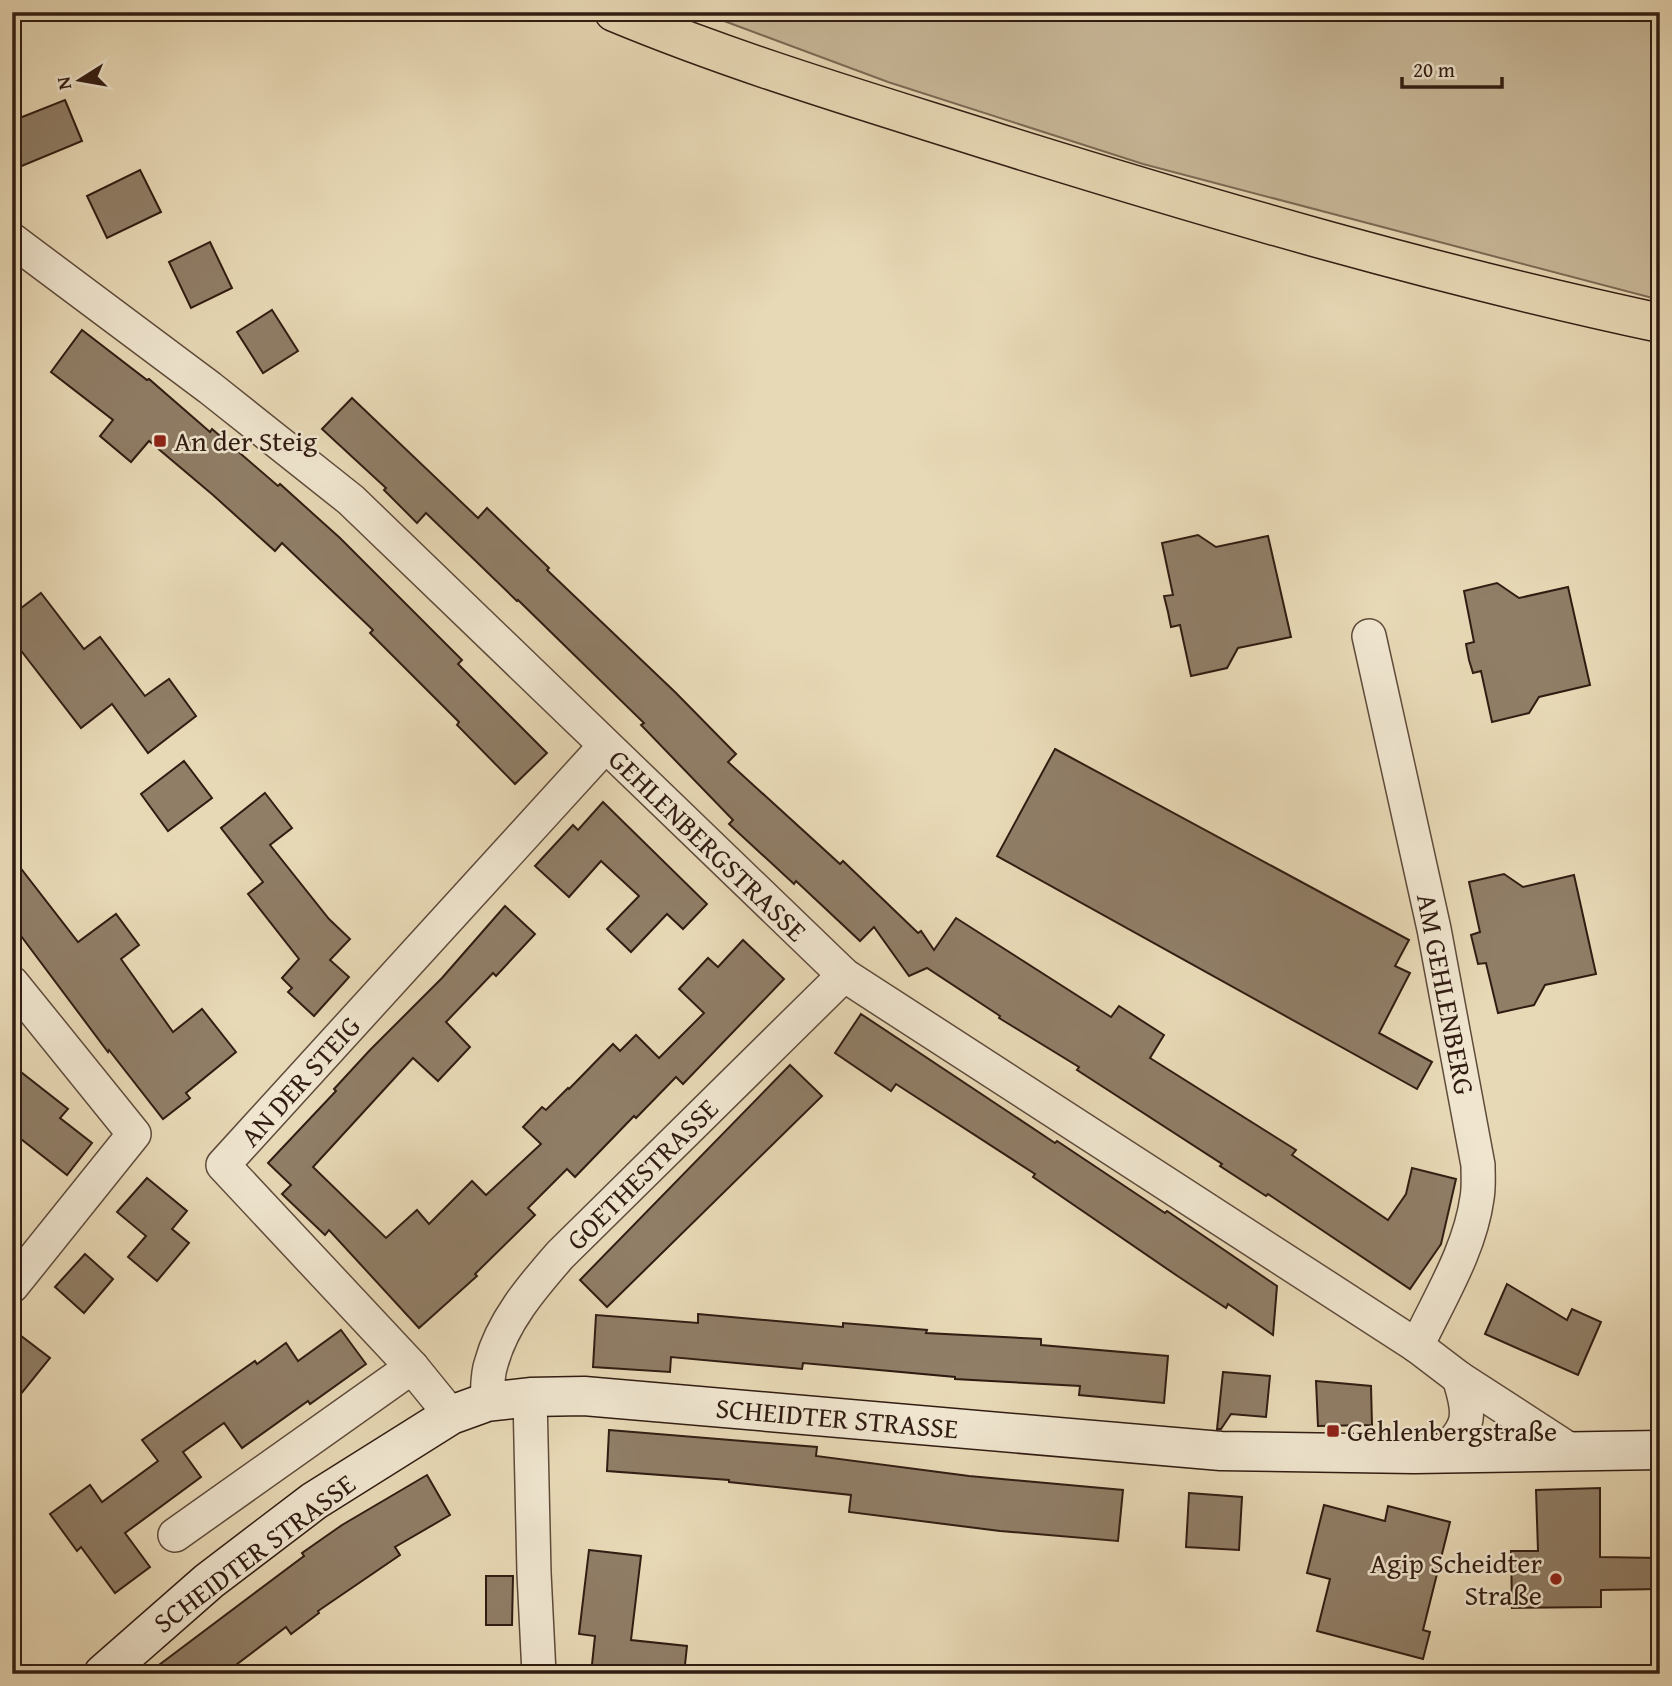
<svg xmlns="http://www.w3.org/2000/svg" width="1672" height="1686" font-family="'Gentium Book Plus',serif">
<style>
.green{fill:#c9b99a;stroke:#7d6a56;stroke-width:2}
.building{fill:#907e67;stroke:#311c12;stroke-width:2}
.lines{fill:none;stroke-linecap:round;stroke-linejoin:round}
.street-casing{stroke:#5f4b3b;stroke-width:36}
.secondary-casing{stroke:#311c12;stroke-width:41}
.highway-casing{stroke:#311c12;stroke-width:41}
.street{stroke:#f0e6d0;stroke-width:33}
.secondary{stroke:#f0e6d0;stroke-width:38}
.highway{stroke:#e8d9b6;stroke-width:38}
.poi-dot{fill:#8f2418;stroke:#f0e6d0;stroke-width:2.5}
.labels{text-anchor:middle;stroke-width:5;stroke-linejoin:round;paint-order:stroke}
.poi-label{font-size:28px;fill:#311c12;stroke:#f0e6d0;text-anchor:start}
.street-label{font-size:28px;fill:#311c12;stroke:#f0e6d0}
</style>
<rect width="100%" height="100%" fill="#e8d9b6"/>
<filter id="stains"><feTurbulence type="fractalNoise" baseFrequency=".00286" numOctaves="4"/><feColorMatrix values="0 0 0 0 .2 0 0 0 0 .09 0 0 0 0 .02 0 0 0 .5 -.17"/></filter>
<radialGradient id="worn" r=".72"><stop offset=".6" stop-color="#630" stop-opacity="0"/><stop offset="1" stop-color="#630" stop-opacity=".3"/></radialGradient>
<!-- green -->
<path class="green" d="M 700,12 L 1660,12 L 1660,300 L 1143,164 L 888,82 Z"/>
<!-- building -->
<g class="building">
<path d="M 65,100 L 82,141 L 12,170 L 12,121 Z"/>
<path d="M 140,170 L 161,212 L 107,238 L 87,196 Z"/>
<path d="M 210,242 L 232,288 L 191,308 L 169,262 Z"/>
<path d="M 272,310 L 298,351 L 263,373 L 237,332 Z"/>
<path d="M 82,330 L 147,380 L 149,379 L 210,432 L 212,429 L 278,486 L 280,484 L 340,538 L 462,660 L 458,664 L 547,753 L 515,784 L 457,725 L 459,722 L 370,633 L 373,630 L 282,543 L 275,551 L 213,495 L 149,441 L 131,462 L 100,436 L 113,420 L 51,372 Z"/>
<path d="M 352,398 L 478,518 L 487,508 L 549,568 L 547,570 L 675,692 L 736,754 L 728,762 L 840,864 L 843,861 L 918,933 L 921,931 L 934,950 L 956,918 L 1111,1017 L 1119,1006 L 1164,1035 L 1150,1058 L 1296,1150 L 1292,1155 L 1388,1220 L 1406,1194 L 1412,1168 L 1456,1179 L 1441,1244 L 1410,1289 L 1268,1194 L 1266,1196 L 1220,1166 L 1222,1164 L 1077,1070 L 1079,1067 L 999,1018 L 1000,1016 L 927,968 L 909,976 L 874,927 L 860,941 L 796,881 L 794,884 L 729,824 L 733,820 L 641,725 L 644,723 L 518,600 L 517,601 L 426,513 L 417,523 L 384,490 L 386,488 L 322,429 Z"/>
<path d="M 1198,535 L 1216,547 L 1268,536 L 1291,637 L 1238,648 L 1227,668 L 1191,676 L 1180,625 L 1171,627 L 1168,612 L 1164,596 L 1173,595 L 1162,543 Z"/>
<path d="M 1497,583 L 1519,598 L 1568,587 L 1590,685 L 1539,697 L 1529,713 L 1492,722 L 1481,671 L 1473,673 L 1469,660 L 1466,644 L 1474,642 L 1464,591 Z"/>
<path d="M 41,593 L 84,649 L 100,637 L 145,696 L 169,679 L 196,716 L 148,753 L 112,704 L 81,728 L 12,639 L 12,615 Z"/>
<path d="M 1055,749 L 1409,940 L 1395,966 L 1410,973 L 1379,1033 L 1432,1062 L 1417,1089 L 997,856 Z"/>
<path d="M 184,761 L 212,798 L 168,831 L 141,794 Z"/>
<path d="M 265,793 L 292,828 L 270,845 L 329,919 L 350,939 L 330,960 L 349,977 L 314,1016 L 288,992 L 292,988 L 282,978 L 299,959 L 248,894 L 263,882 L 221,828 Z"/>
<path d="M 603,802 L 707,904 L 683,929 L 667,914 L 631,952 L 607,929 L 639,896 L 601,861 L 569,897 L 535,866 L 573,825 L 578,830 Z"/>
<path d="M 12,857 L 78,942 L 116,914 L 139,945 L 121,959 L 173,1032 L 202,1009 L 236,1052 L 186,1093 L 190,1098 L 163,1119 L 109,1050 L 108,1052 L 12,924 Z"/>
<path d="M 1504,874 L 1523,887 L 1574,875 L 1596,974 L 1545,985 L 1534,1005 L 1498,1013 L 1486,963 L 1478,964 L 1471,935 L 1480,932 L 1469,882 Z"/>
<path d="M 505,906 L 535,934 L 496,976 L 493,973 L 446,1022 L 470,1047 L 438,1081 L 413,1058 L 313,1167 L 386,1238 L 417,1210 L 429,1224 L 472,1181 L 486,1195 L 541,1144 L 523,1127 L 542,1107 L 546,1110 L 568,1088 L 569,1089 L 613,1044 L 620,1051 L 636,1035 L 659,1058 L 704,1013 L 679,989 L 708,958 L 718,967 L 743,940 L 784,979 L 683,1084 L 676,1077 L 636,1118 L 634,1116 L 575,1177 L 567,1169 L 528,1208 L 535,1215 L 475,1274 L 477,1276 L 419,1328 L 329,1230 L 325,1235 L 282,1194 L 291,1185 L 268,1163 L 336,1091 L 334,1089 L 370,1050 L 442,978 Z"/>
<path d="M 861,1014 L 1055,1143 L 1057,1141 L 1165,1213 L 1167,1211 L 1277,1286 L 1273,1335 L 1228,1304 L 1226,1308 L 1176,1275 L 1033,1177 L 1035,1174 L 896,1084 L 891,1091 L 835,1053 Z"/>
<path d="M 12,1065 L 68,1109 L 60,1118 L 92,1143 L 67,1175 L 12,1132 Z"/>
<path d="M 790,1065 L 822,1096 L 607,1307 L 580,1280 Z"/>
<path d="M 147,1178 L 187,1211 L 172,1229 L 189,1243 L 157,1281 L 128,1257 L 146,1236 L 117,1212 Z"/>
<path d="M 85,1254 L 113,1279 L 84,1313 L 55,1287 Z"/>
<path d="M 1507,1284 L 1567,1320 L 1572,1309 L 1601,1322 L 1578,1375 L 1485,1334 Z"/>
<path d="M 698,1314 L 843,1327 L 843,1323 L 927,1330 L 926,1333 L 1041,1339 L 1041,1345 L 1168,1356 L 1164,1403 L 1079,1395 L 1080,1386 L 955,1379 L 955,1377 L 803,1363 L 802,1369 L 671,1357 L 670,1372 L 593,1367 L 596,1315 L 698,1323 Z"/>
<path d="M 12,1329 L 50,1358 L 12,1405 Z"/>
<path d="M 341,1330 L 366,1364 L 310,1404 L 308,1401 L 242,1448 L 224,1423 L 183,1452 L 201,1477 L 125,1533 L 150,1567 L 115,1593 L 81,1547 L 77,1551 L 50,1514 L 90,1485 L 102,1502 L 158,1461 L 142,1440 L 255,1361 L 257,1364 L 286,1343 L 298,1361 Z"/>
<path d="M 1223,1372 L 1270,1376 L 1266,1417 L 1231,1414 L 1221,1429 L 1217,1429 Z"/>
<path d="M 1316,1381 L 1371,1386 L 1372,1425 L 1318,1426 Z"/>
<path d="M 609,1430 L 817,1447 L 816,1456 L 969,1476 L 1123,1490 L 1118,1541 L 1000,1531 L 849,1512 L 851,1495 L 729,1482 L 729,1480 L 607,1471 Z"/>
<path d="M 427,1475 L 450,1515 L 395,1547 L 400,1555 L 318,1611 L 319,1613 L 291,1634 L 286,1627 L 224,1674 L 147,1674 L 304,1556 L 302,1553 L 342,1525 Z"/>
<path d="M 1600,1488 L 1600,1557 L 1660,1558 L 1660,1589 L 1601,1590 L 1601,1607 L 1512,1608 L 1511,1551 L 1538,1551 L 1536,1490 Z"/>
<path d="M 1189,1493 L 1242,1497 L 1239,1550 L 1186,1547 Z"/>
<path d="M 1324,1505 L 1385,1521 L 1388,1506 L 1450,1522 L 1423,1630 L 1430,1632 L 1423,1659 L 1317,1631 L 1330,1579 L 1307,1573 Z"/>
<path d="M 589,1550 L 641,1556 L 631,1640 L 687,1646 L 684,1674 L 591,1674 L 595,1636 L 579,1634 Z"/>
<path d="M 486,1576 L 513,1576 L 512,1625 L 486,1625 Z"/>
</g>
<g class="lines">
<!-- street casing -->
<g class="street-casing">
<g id="street">
<path d="M 12,240 L 210,388 L 351,500 L 844,975 L 1417,1346 L 1459,1378 L 1570,1450"/>
<path d="M 1369,636 L 1434,929 L 1478,1165 C 1478,1176 1479,1187 1477,1198 C 1470,1250 1439,1299 1417,1346"/>
<path d="M 12,983 L 134,1134 L 12,1286"/>
<path d="M 530,1397 L 534,1573 L 539,1674"/>
<path d="M 487,1402 C 488,1389 487,1375 491,1364 C 502,1322 532,1287 560,1255 L 844,975"/>
<path d="M 451,1415 L 412,1367 L 223,1165 L 605,746"/>
<path d="M 1442,1453 C 1471,1427 1471,1415 1459,1378"/>
<path d="M 175,1535 L 412,1367"/>
</g>
</g>
<!-- secondary casing -->
<g class="secondary-casing">
<path id="secondary" d="M 103,1674 L 209,1581 L 314,1501 L 451,1415 L 487,1402 L 530,1397 L 584,1396 L 1221,1451 L 1414,1454 L 1660,1450"/>
</g>
<!-- highway casing -->
<g class="highway-casing">
<path id="highway" d="M 614,12 C 739,64 869,102 998,143 C 1216,211 1436,275 1660,323"/>
</g>
<!-- street -->
<use href="#street" class="street"/>
<!-- secondary -->
<use href="#secondary" class="secondary"/>
<!-- highway -->
<use href="#highway" class="highway"/>
</g>
<!-- markers -->
<g class="poi-dot">
<rect x="153" y="434" width="14" height="14" rx="3.5"/>
<rect x="1326" y="1424" width="14" height="14" rx="3.5"/>
<circle cx="1556" cy="1579" r="7"/>
</g>
<g class="labels">
<!-- poi labels -->
<g class="poi-label">
<text x="174" y="451">An der Steig</text>
<text x="1347" y="1441">Gehlenbergstraße</text>
<text x="1542" y="1573" text-anchor="end">Agip Scheidter<tspan x="1542" dy="32">Straße</tspan></text>
</g>
<!-- street labels -->
<g class="street-label">
<text transform="translate(708 845) rotate(44)" y="10">GEHLENBERGSTRASSE</text>
<text transform="translate(1446 994) rotate(79)" y="10">AM GEHLENBERG</text>
<text transform="translate(300 1081) rotate(-48)" y="10">AN DER STEIG</text>
<text transform="translate(642 1174) rotate(-45)" y="10">GOETHESTRASSE</text>
<text transform="translate(837 1418) rotate(5)" y="10">SCHEIDTER STRASSE</text>
<text transform="translate(254 1553) rotate(-37)" y="10">SCHEIDTER STRASSE</text>
</g>
</g>
<!-- margin -->
<rect width="1672" height="1686" fill="none" stroke="#e8d9b6" stroke-width="42"/>
<rect x="14" y="14" width="1644" height="1658" fill="none" stroke="#311c12" stroke-width="3.5"/>
<rect x="21" y="21" width="1630" height="1644" fill="none" stroke="#311c12" stroke-width="2"/>
<!-- north arrow -->
<g transform="translate(80 80) rotate(259)" stroke="#f0e6d0" stroke-width="5" paint-order="stroke">
<path d="M0-5L12 26L0 18L-12 26Z" fill="#311c12"/>
<text y="-10" font-size="19" font-weight="bold" text-anchor="middle" fill="#311c12">N</text>
</g>
<!-- scale -->
<path d="M1402 77v10h100v-10" fill="none" stroke="#311c12" stroke-width="3.5"/>
<text x="1413" y="77" font-size="21" fill="#311c12" stroke="#f0e6d0" stroke-width="5" paint-order="stroke">20 m</text>
<rect width="100%" height="100%" filter="url(#stains)"/>
<rect width="100%" height="100%" fill="url(#worn)"/>
</svg>
